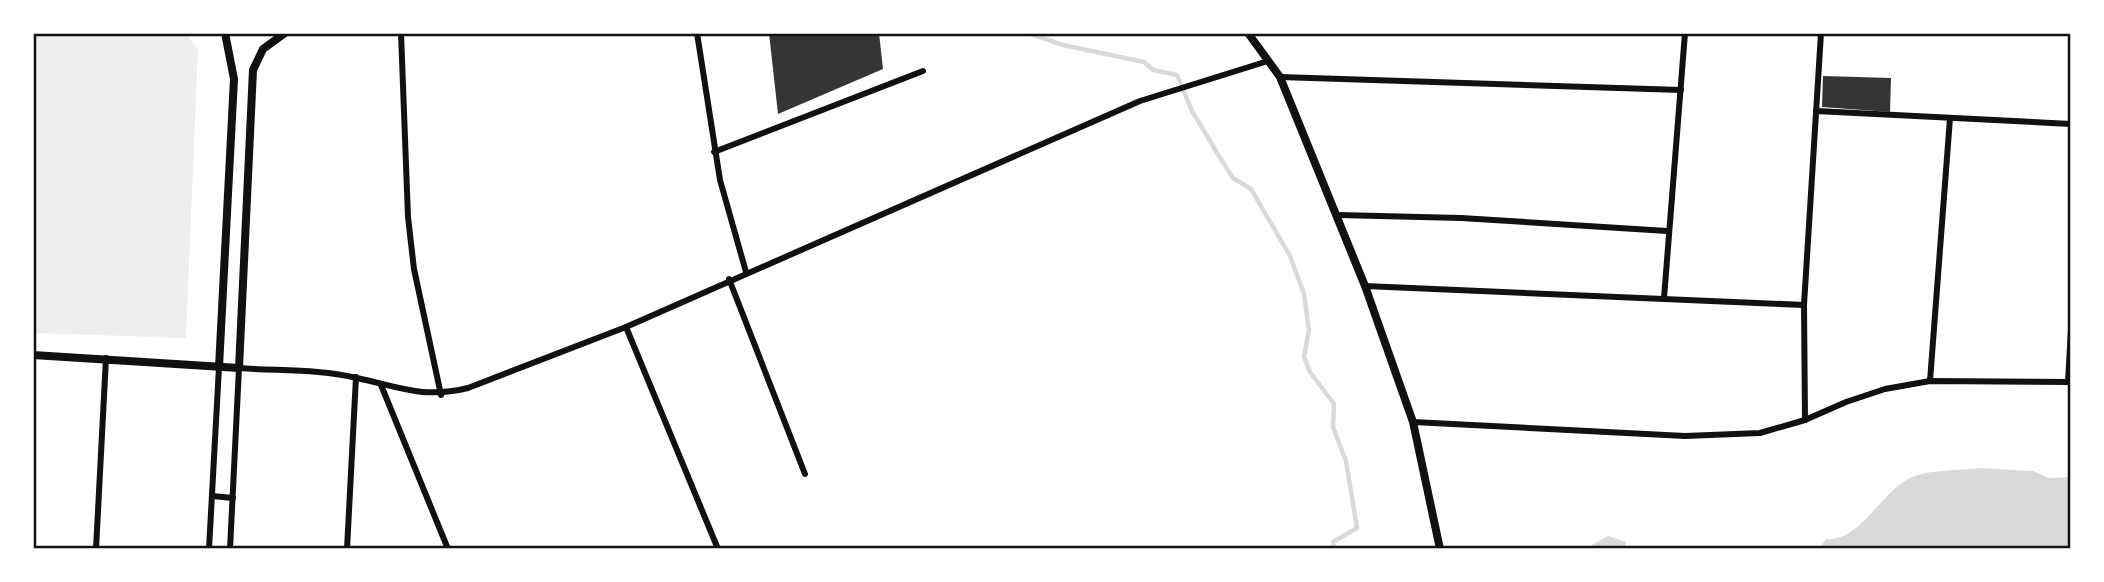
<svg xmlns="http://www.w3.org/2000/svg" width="2104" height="582" font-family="Figtree,sans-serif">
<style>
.green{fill:#eee}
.water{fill:#d9d9d9}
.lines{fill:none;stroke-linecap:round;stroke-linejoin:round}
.stream{stroke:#d9d9d9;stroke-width:4.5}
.building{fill:#353535}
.minor{stroke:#111;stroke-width:6}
.tertiary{stroke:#111;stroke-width:8}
.neatline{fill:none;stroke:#111;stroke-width:2.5}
</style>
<rect width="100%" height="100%" fill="#fff"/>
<!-- green -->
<path class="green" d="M 33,33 L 185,33 L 198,49 L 186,338 L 33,333 Z"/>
<!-- water -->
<g class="water">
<path d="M 1980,468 L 2033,471 L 2049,478 L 2071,477 L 2071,549 L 1819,549 L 1826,539 C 1860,542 1881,492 1910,478 C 1929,469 1959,471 1980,468 Z"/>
<path d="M 1608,536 L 1626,542 L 1625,549 L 1585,549 Z"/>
</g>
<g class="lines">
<!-- stream -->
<path class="stream" d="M 1028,33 L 1063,45 L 1144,62 L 1153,70 L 1177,75 L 1192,111 L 1219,156 L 1233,178 L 1251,189 L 1290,256 L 1304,294 L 1309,330 L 1304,357 L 1310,372 L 1334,404 L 1333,427 L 1346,461 L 1357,528 L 1333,542 L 1334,549"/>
</g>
<!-- building -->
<g class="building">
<path d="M 769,33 L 879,33 L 883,69 L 778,114 Z"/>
<path d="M 1823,76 L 1891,78 L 1890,112 L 1822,107 Z"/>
</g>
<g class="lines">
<!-- minor -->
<g class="minor">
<path d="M 401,33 L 408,217 L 414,269 L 441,395"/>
<path d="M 697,33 L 720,180 L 746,272"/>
<path d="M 1280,77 L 1681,90"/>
<path d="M 1816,111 L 2071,124"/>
<path d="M 714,152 L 923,71"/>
<path d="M 1338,215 L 1461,218 L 1667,231"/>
<path d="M 729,279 L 805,474"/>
<path d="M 1365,286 L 1804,305"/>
<path d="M 1664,298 L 1685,33"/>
<path d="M 626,327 L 718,549"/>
<path d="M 1930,381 L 1950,118"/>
<path d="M 2068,382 L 2071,329"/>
<path d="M 381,385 L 448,549"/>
<path d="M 1805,420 L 1804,305 L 1821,33"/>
<path d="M 1413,422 L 1685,436 L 1760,433 L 1805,420 L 1846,402 L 1885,389 L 1930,381 L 2071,382"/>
<path d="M 212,496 L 233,498"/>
<path d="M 96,549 L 106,358"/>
<path d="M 209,549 L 219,367"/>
<path d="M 230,549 L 239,368 C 278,371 320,369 357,378 C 400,387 422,399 468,388 L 626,327 L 1140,101 L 1268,61"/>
<path d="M 347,549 L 356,377"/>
</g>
<!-- tertiary -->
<g class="tertiary">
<path d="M 1248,33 L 1280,77 L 1365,286 L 1413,422 L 1440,549"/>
<path d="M 33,355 L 239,368 L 253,70 L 263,49 L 285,33"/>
<path d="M 219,367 L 234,79 L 225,33"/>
</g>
</g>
<!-- border -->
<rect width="2104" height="582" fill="none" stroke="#ffffff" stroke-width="70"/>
<rect x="35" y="35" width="2034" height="512" class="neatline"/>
</svg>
